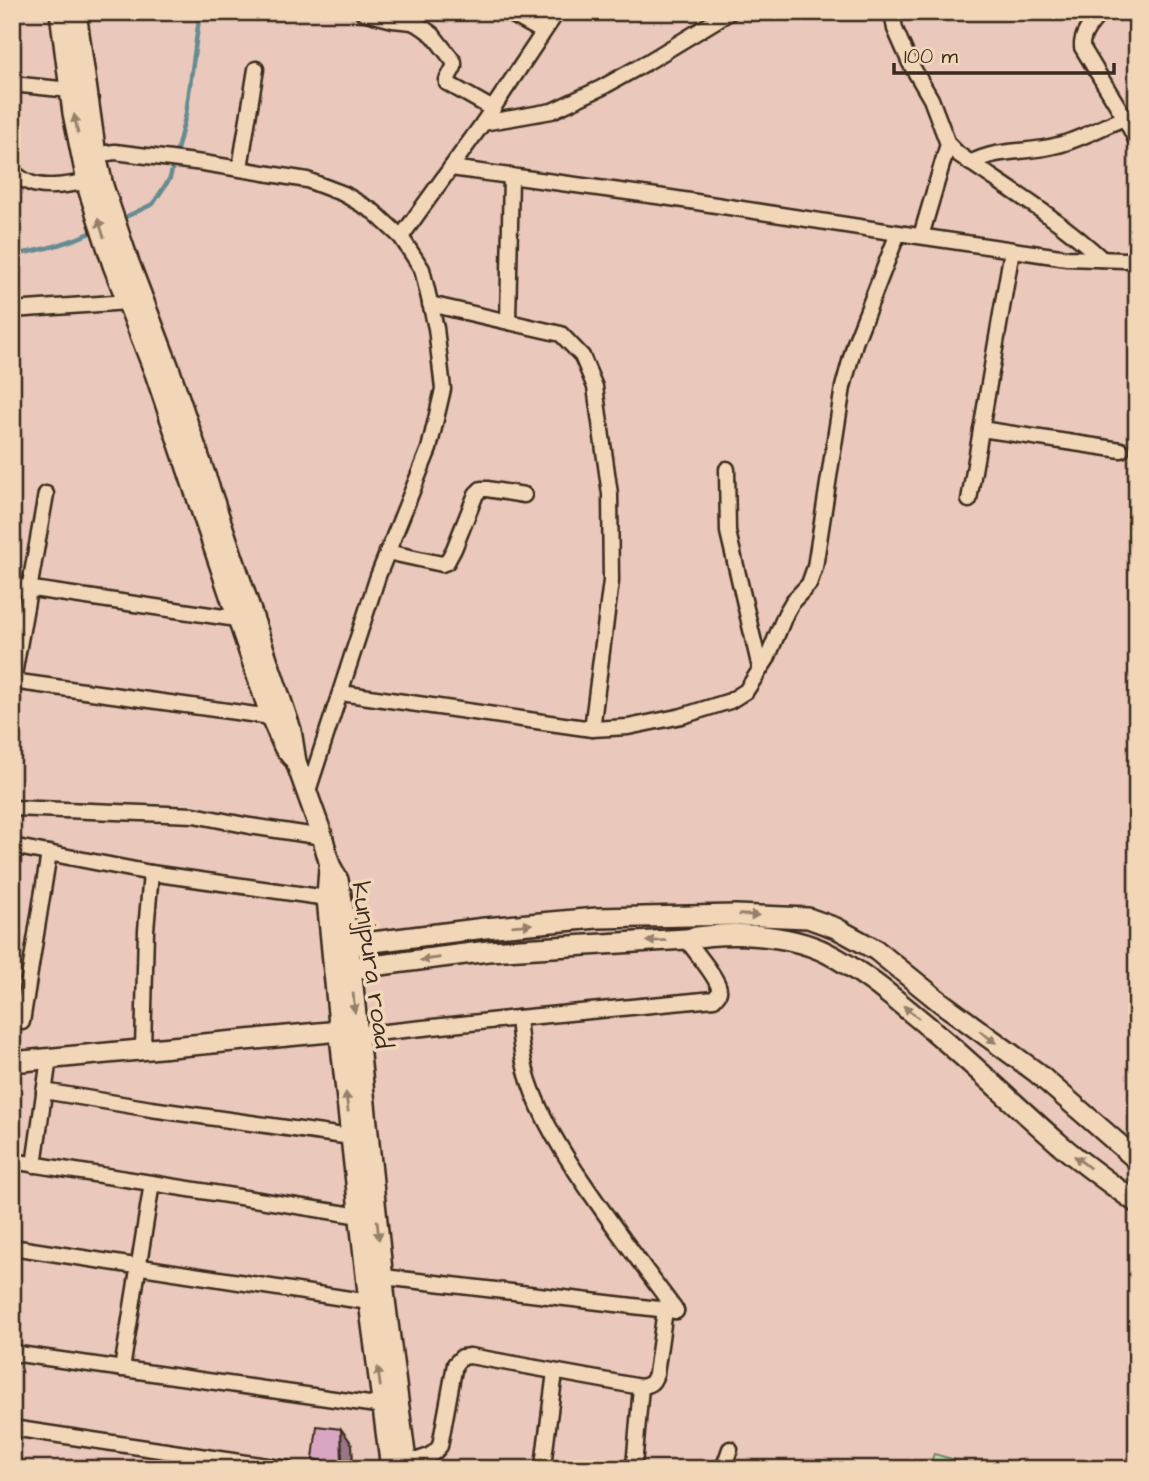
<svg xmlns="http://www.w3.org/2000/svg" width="1149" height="1481" font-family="'Architects Daughter',sans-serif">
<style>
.green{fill:#afe6a9;stroke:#758864;stroke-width:2}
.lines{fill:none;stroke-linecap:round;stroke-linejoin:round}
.stream{stroke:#658c92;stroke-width:4.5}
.street-casing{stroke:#3b2a1e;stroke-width:19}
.secondary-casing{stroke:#3b2a1e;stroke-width:24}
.street{stroke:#f1d7b8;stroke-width:14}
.secondary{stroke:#f1d7b8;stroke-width:19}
.wall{fill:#bb8fa6;stroke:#3b2a1e;stroke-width:2}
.shaded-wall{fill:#987487;stroke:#3b2a1e;stroke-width:2}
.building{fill:#d9a6c1;stroke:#3b2a1e;stroke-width:2}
.oneway{fill:#96806b}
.labels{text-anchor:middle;stroke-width:7;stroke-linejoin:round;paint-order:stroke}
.street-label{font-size:26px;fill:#3b2a1e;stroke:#f1d7b8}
</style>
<rect width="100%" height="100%" fill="#eac8bb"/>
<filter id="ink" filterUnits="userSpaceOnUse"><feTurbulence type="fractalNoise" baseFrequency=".0143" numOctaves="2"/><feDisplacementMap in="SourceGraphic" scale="14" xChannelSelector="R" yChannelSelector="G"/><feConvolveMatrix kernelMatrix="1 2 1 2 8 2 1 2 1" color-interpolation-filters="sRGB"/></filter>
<g filter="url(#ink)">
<!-- green -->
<path class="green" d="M 934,1454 L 988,1469 L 928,1469 Z"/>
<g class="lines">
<!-- stream -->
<g class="stream">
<path d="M 119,220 L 153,204 L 170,178 L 186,114 L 200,12"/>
<path d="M 12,255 C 41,251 69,243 95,231"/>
</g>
<!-- street casing -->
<g class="street-casing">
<g id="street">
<path d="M 362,12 L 393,20 L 412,22 L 422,27 L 433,35 L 454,62 L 454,67 L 447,80 L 447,83 L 493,109"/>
<path d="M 507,12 L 543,32"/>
<path d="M 892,12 L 895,29 L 910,63 L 931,99 L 948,144 L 958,154 C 1008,189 1057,217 1102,259"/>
<path d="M 1101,12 C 1093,22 1081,33 1082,47 L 1125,118 L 1137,142"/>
<path d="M 12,84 L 70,90"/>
<path d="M 483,123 L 552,111 L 601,88 L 646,63 L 730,12"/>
<path d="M 87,156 L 115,152 L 203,163 L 307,180 L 344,194 L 374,212 L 401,237 L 422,269 L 436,328 L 443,389 L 429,449 L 378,576 L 308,791"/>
<path d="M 970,163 C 1001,147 1027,154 1058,145 C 1081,139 1103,126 1125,118"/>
<path d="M 240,168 L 256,69"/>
<path d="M 451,168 L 664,197 L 898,233 L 1067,258 L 1124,260 L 1137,259"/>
<path d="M 12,171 C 17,175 21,179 26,181 C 43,191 75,184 94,180"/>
<path d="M 921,236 L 948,144"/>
<path d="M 401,237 L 483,123 L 557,12"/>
<path d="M 430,304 L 561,334 L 582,356 L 595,387 L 610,494 L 611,581 L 592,729"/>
<path d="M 12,310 L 128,302"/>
<path d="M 508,321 L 511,176"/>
<path d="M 981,429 L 1121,450"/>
<path d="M 727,469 L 728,532 L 760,668"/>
<path d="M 969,500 L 1012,250"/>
<path d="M 387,552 L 442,564 L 447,562 L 454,549 L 476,494 L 481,489 L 487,489 L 524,495"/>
<path d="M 12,586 L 237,619"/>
<path d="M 12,681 L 271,717"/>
<path d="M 12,686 L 46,494"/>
<path d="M 341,693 L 592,729 L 628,727 L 682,716 L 730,701 L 746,691 L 767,659 L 786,613 L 793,601 L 809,584 L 815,567 L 843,387 L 855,343 L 898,233"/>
<path d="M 12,808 L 194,815 L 250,826 L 323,837"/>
<path d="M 12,846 L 151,873 L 327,898"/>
<path d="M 518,1018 C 520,1039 522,1060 529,1081 C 541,1118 563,1153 585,1185 C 614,1228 645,1269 676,1311"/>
<path d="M 22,1022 L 49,853"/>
<path d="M 357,1035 L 518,1018 L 714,999 C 717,995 720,994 719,989 C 718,978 693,949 686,939"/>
<path d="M 143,1049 L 146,930 L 151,873"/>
<path d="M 44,1091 L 151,1109 L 351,1137"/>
<path d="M 12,1161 L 360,1216"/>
<path d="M 34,1165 L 49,1058"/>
<path d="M 12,1247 L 369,1302"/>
<path d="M 375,1276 L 676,1311"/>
<path d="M 12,1353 L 383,1406"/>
<path d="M 122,1369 L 152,1183"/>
<path d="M 641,1387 C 650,1385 653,1383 656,1374 L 665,1310"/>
<path d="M 12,1428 L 287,1469"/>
<path d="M 399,1459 C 415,1462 430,1460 440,1446 L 455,1364 L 462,1357 L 470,1356 L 641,1387 L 634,1466"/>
<path d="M 543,1466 L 555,1372"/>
<path d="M 723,1469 L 730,1449"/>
</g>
</g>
<!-- secondary casing -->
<g class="secondary-casing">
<g id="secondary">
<path d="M 60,12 L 73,113 L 89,191 L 113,265 L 155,373 L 271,717 L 284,747 L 292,757"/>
<path d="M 76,12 L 96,155 L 103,186 L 128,260 L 169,368 L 291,730 L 296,762 L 321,832 L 330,865 L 338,880 L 341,895 L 349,947 L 385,1300 L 407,1469"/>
<path d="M 329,868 L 327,898 L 341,1045 L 369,1302 L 391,1469"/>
<path d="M 333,949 L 349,945 L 485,928 L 597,918 L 736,915 L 808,918 L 836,928 L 876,950 L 939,1001 L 1036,1072 L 1137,1160"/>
<path d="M 334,971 L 488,951 L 686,939 C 728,931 787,933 827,953 C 864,972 897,1001 930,1028 C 973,1064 1014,1104 1056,1141 C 1081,1163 1110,1183 1137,1203"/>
<path d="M 12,1062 L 340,1031"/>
</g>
</g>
<!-- street -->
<use href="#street" class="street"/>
<!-- secondary -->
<use href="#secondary" class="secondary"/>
</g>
<!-- wall -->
<path class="wall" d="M 341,1429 L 352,1444 L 353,1469 L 320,1469 L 313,1459 Z"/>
<!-- shaded-wall -->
<path class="shaded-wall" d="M 341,1429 L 352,1444 L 353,1469 L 346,1469 L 342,1464 Z"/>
<!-- building -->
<path class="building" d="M 317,1426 L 341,1429 L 342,1464 L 313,1459 Z"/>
<!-- one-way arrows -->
<defs><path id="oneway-solid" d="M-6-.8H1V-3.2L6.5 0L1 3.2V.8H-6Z" transform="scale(1.75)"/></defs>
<g class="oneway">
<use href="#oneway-solid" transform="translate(76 124) rotate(-101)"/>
<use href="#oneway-solid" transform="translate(101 228) rotate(-108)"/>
<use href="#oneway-solid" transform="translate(749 915) rotate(2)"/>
<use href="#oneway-solid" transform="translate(522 925) rotate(-5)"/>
<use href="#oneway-solid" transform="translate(656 941) rotate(177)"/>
<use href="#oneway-solid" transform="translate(430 959) rotate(172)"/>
<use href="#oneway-solid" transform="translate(354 1003) rotate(85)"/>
<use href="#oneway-solid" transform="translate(911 1012) rotate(-140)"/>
<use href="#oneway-solid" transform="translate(988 1037) rotate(36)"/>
<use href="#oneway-solid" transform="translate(347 1102) rotate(-97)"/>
<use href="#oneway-solid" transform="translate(1082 1162) rotate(-142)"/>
<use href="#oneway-solid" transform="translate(378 1230) rotate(84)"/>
<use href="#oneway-solid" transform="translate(379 1377) rotate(-98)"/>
</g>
</g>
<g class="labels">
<!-- street labels -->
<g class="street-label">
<text transform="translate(373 965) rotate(82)" y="9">kunjpura road</text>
</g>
</g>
<!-- margin -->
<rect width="1149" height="1481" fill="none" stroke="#f1d7b8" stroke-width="42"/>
<rect x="21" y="21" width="1107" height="1439" fill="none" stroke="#3b2a1e" stroke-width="2.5" filter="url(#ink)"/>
<!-- scale -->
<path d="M894 63v10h220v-10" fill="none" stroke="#3b2a1e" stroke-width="3.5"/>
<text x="904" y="63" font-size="21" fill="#3b2a1e" stroke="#f1d7b8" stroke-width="5" paint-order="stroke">100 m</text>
</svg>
